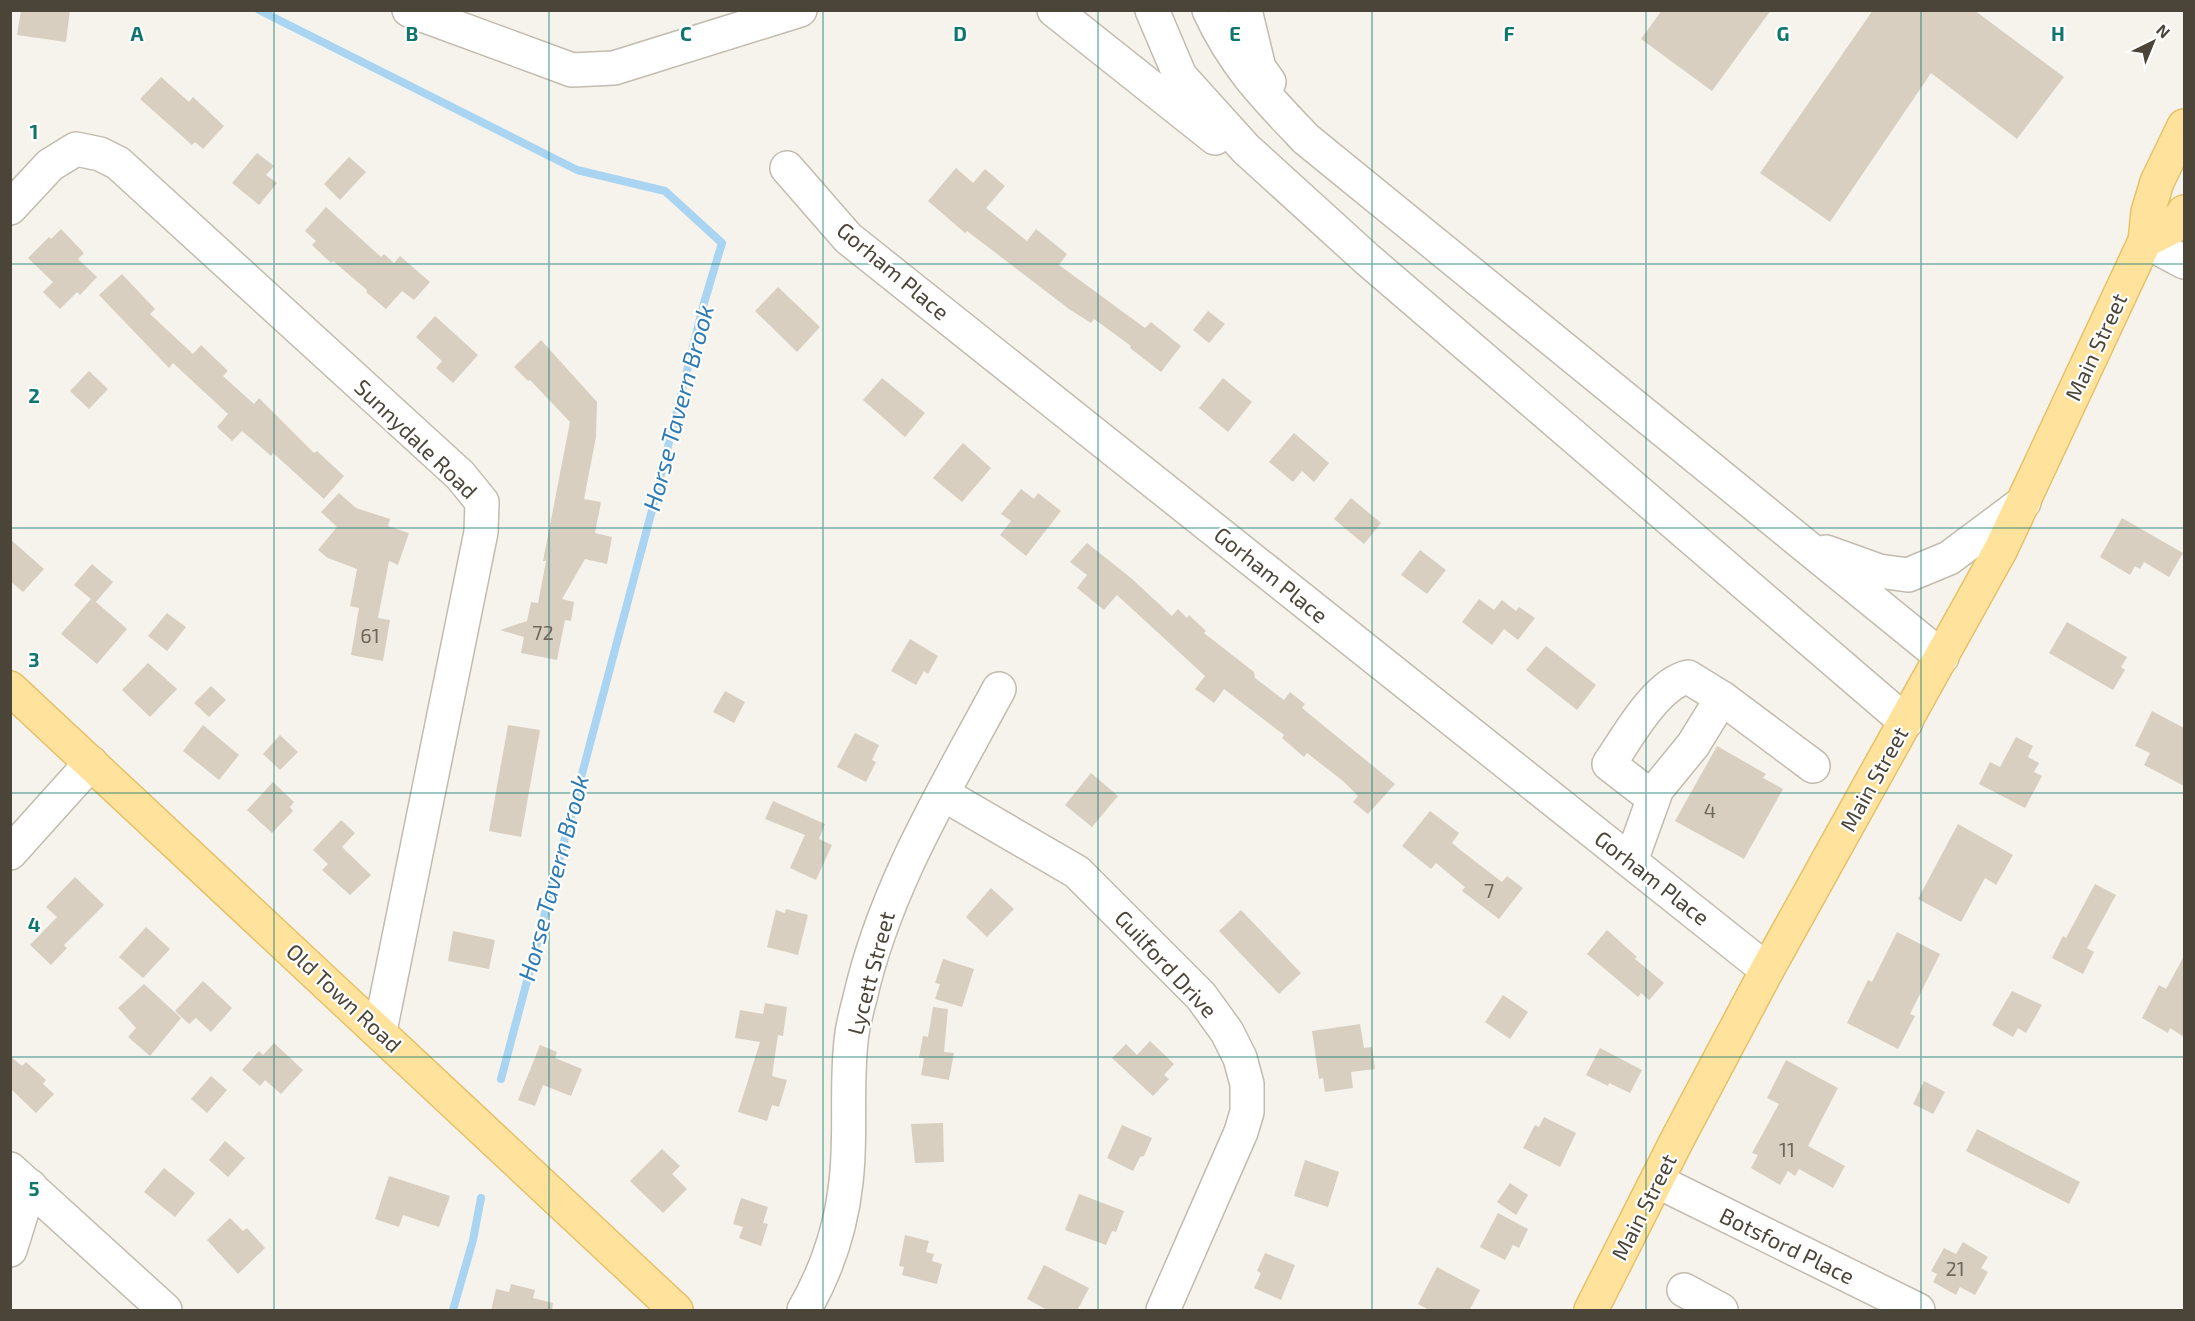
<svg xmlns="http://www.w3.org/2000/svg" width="2195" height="1321" font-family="'Exo 2',sans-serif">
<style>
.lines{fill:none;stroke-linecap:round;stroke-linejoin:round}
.stream{stroke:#a9d4f2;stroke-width:8}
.building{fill:#d8cfc1}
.minor-casing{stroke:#c2bbae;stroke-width:36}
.major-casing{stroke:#e6c16a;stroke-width:36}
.minor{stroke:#fff;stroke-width:33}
.major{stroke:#ffe39c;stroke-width:33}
.grid{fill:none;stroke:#0f766e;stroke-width:1.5;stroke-opacity:0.55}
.labels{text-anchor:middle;stroke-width:4.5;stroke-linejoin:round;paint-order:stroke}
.number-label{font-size:20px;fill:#6e675b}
.street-label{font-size:22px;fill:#4b4439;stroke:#fff}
.water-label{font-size:24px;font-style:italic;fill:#2e7ab2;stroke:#fff}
.grid-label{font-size:20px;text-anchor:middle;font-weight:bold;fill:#0f766e;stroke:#fff;stroke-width:4.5;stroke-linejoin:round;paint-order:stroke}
</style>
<rect width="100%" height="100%" fill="#f6f3ec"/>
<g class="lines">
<!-- stream -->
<g class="stream">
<path d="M 259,10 L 577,170 L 665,191 L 722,243 L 704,303 L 651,514 L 501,1079"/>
<path d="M 453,1310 L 473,1240 L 481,1198"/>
</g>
</g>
<!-- building -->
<g class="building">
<path d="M 21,10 L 70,10 L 66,42 L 17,35 Z"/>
<path d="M 1662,10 L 1771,10 L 1712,91 L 1641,39 Z"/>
<path d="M 1873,10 L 1974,10 L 2064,77 L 2017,139 L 1931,73 L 1830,222 L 1760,173 Z"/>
<path d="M 161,77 L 189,102 L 193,97 L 224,126 L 203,149 L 195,142 L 192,145 L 140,99 Z"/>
<path d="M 257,153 L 274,166 L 266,175 L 277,183 L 259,205 L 232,183 Z"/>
<path d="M 349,157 L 366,172 L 340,200 L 324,184 Z"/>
<path d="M 956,168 L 973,183 L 985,169 L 1005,186 L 986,208 L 1027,241 L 1036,229 L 1067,254 L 1059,265 L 1145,328 L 1151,322 L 1181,346 L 1161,372 L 1130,348 L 1131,346 L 1094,319 L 1091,323 L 1069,309 L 967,231 L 965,233 L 928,201 Z"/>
<path d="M 326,207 L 381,257 L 384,254 L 394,263 L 400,256 L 430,282 L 414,300 L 402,291 L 386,309 L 366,292 L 367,290 L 333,261 L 331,263 L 312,245 L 316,241 L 305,231 Z"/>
<path d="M 61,229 L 84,253 L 78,259 L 97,277 L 80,295 L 77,292 L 60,309 L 43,292 L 53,282 L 28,258 L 49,237 L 51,239 Z"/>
<path d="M 122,274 L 155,309 L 150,314 L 193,354 L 201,345 L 228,371 L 223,376 L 254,404 L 259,398 L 314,453 L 317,451 L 344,476 L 324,499 L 273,453 L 271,456 L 242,431 L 232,441 L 217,427 L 228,414 L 173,363 L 169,368 L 99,295 Z"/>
<path d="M 778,287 L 820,327 L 797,352 L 755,311 Z"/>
<path d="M 1208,311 L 1225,324 L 1209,343 L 1193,330 Z"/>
<path d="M 435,316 L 478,355 L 453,383 L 436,368 L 442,361 L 416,337 Z"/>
<path d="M 541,340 L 597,402 L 596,437 L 584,499 L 601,502 L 595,533 L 612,537 L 607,564 L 585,559 L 562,599 L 574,602 L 571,621 L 565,620 L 557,660 L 521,653 L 524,637 L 500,630 L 527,621 L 531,602 L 538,603 L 546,561 L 543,561 L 570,422 L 530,380 L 528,381 L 514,367 Z"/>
<path d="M 89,371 L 108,389 L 89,409 L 70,391 Z"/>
<path d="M 882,378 L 925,413 L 905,437 L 863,400 Z"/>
<path d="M 1223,378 L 1252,402 L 1228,432 L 1199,408 Z"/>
<path d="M 1294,433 L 1329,463 L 1314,482 L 1302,471 L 1293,482 L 1269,462 Z"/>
<path d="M 963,443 L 991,468 L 962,502 L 933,478 Z"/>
<path d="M 1021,489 L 1034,499 L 1038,493 L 1061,511 L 1026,556 L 1000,535 L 1011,521 L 1001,514 Z"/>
<path d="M 339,493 L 356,508 L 390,519 L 388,526 L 409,533 L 398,565 L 389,561 L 378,618 L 390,620 L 383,661 L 351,655 L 359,608 L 350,606 L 357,569 L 328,558 L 318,550 L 337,527 L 321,512 Z"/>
<path d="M 1351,498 L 1381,523 L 1364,544 L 1334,519 Z"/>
<path d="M 2122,518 L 2183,553 L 2169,577 L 2144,562 L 2140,569 L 2135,566 L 2130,575 L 2100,557 Z"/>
<path d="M 10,539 L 44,569 L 23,592 L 10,581 Z"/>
<path d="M 1087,543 L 1131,578 L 1172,616 L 1178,609 L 1187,618 L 1189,615 L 1206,631 L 1204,633 L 1254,672 L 1255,678 L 1284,700 L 1290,692 L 1305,704 L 1302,708 L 1395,784 L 1368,814 L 1353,802 L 1358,796 L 1343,781 L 1307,753 L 1304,757 L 1282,738 L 1284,735 L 1224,689 L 1214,703 L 1195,689 L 1205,676 L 1117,595 L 1104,610 L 1077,588 L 1087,575 L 1070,562 Z"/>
<path d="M 1420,550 L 1446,570 L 1427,594 L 1401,575 Z"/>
<path d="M 92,564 L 113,582 L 96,602 L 127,629 L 97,664 L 61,634 L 91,599 L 74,585 Z"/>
<path d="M 1479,599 L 1494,610 L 1502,600 L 1516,611 L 1519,607 L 1535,618 L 1518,640 L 1504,629 L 1492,645 L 1462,622 Z"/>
<path d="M 167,613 L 186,627 L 167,651 L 148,636 Z"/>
<path d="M 2067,622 L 2127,657 L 2121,667 L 2125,670 L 2113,690 L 2049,653 Z"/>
<path d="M 910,639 L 938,656 L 928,674 L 924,671 L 916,685 L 891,671 Z"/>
<path d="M 1546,646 L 1596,685 L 1577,710 L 1526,670 Z"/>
<path d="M 148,663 L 177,689 L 150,717 L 122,690 Z"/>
<path d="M 211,686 L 226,700 L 209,717 L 194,703 Z"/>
<path d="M 725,691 L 745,702 L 734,723 L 713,712 Z"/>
<path d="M 2152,711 L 2184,728 L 2184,786 L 2144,765 L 2150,753 L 2135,746 Z"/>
<path d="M 203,725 L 239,755 L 219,780 L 183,751 Z"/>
<path d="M 508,725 L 540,730 L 521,837 L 489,831 Z"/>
<path d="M 855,733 L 879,745 L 872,760 L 876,762 L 866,782 L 837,767 Z"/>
<path d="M 280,735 L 298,752 L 280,770 L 263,754 Z"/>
<path d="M 2016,737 L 2033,746 L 2028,757 L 2039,763 L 2034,772 L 2042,776 L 2025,808 L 1979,784 L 1990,762 L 2000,767 Z"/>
<path d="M 1717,746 L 1766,774 L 1763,778 L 1783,789 L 1744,859 L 1675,821 Z"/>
<path d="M 1091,773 L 1118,796 L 1092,827 L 1065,805 Z"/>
<path d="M 273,782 L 294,802 L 290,807 L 293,811 L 272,833 L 247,810 Z"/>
<path d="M 773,801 L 825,824 L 819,839 L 832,845 L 816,880 L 790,868 L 805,835 L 765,819 Z"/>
<path d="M 1430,811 L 1459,833 L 1452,843 L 1463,852 L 1502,882 L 1507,876 L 1523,888 L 1499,919 L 1462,891 L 1465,887 L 1436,863 L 1431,869 L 1402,846 Z"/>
<path d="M 341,820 L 355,833 L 342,847 L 371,875 L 350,895 L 322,870 L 328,864 L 313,850 Z"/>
<path d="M 1958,824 L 2013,855 L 1996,885 L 1985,878 L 1961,922 L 1918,899 Z"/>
<path d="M 75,877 L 104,905 L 64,945 L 67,948 L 51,965 L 30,945 L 57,917 L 46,907 Z"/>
<path d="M 2095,884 L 2116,895 L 2087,948 L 2094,952 L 2083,974 L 2052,958 L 2063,936 L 2066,938 Z"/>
<path d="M 991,888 L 1014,909 L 987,937 L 966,917 Z"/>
<path d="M 786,909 L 808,915 L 798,955 L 767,947 L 776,910 L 785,913 Z"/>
<path d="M 1241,910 L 1301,973 L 1279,994 L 1219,931 Z"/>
<path d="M 146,927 L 170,949 L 143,978 L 119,957 Z"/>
<path d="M 1607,930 L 1637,957 L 1635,959 L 1664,983 L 1649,1000 L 1641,993 L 1638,997 L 1587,954 Z"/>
<path d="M 453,931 L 495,940 L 489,969 L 448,961 Z"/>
<path d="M 1897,932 L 1940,954 L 1910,1014 L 1915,1016 L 1898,1049 L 1847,1023 L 1868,980 L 1872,982 Z"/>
<path d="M 2184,956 L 2184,1037 L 2170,1028 L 2168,1033 L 2142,1018 L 2159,985 L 2166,989 Z"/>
<path d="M 943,959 L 974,969 L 962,1007 L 935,999 L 940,984 L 935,983 Z"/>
<path d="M 203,981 L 232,1008 L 211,1032 L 196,1018 L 189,1024 L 175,1011 Z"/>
<path d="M 144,984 L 181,1018 L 150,1056 L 128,1037 L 136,1028 L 118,1008 Z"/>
<path d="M 2012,991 L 2042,1005 L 2026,1033 L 2018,1028 L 2013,1037 L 1992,1025 Z"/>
<path d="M 1503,995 L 1528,1012 L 1510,1039 L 1485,1022 Z"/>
<path d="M 765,1003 L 787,1007 L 783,1036 L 778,1035 L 772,1076 L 787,1080 L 779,1107 L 772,1105 L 767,1121 L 738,1112 L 760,1042 L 735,1038 L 740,1010 L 763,1014 Z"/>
<path d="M 933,1007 L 948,1009 L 944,1052 L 954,1053 L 949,1080 L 921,1075 L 924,1058 L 919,1058 L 923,1036 L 928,1037 Z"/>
<path d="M 1360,1024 L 1364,1048 L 1372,1047 L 1375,1069 L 1351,1072 L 1353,1088 L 1325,1092 L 1323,1078 L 1319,1079 L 1312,1031 Z"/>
<path d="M 1150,1041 L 1174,1064 L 1164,1075 L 1169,1079 L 1153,1096 L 1112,1058 L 1126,1044 L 1137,1055 Z"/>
<path d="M 274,1043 L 303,1070 L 281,1094 L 265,1080 L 260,1086 L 242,1070 L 259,1051 L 263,1055 Z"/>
<path d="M 540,1045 L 557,1052 L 555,1058 L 582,1069 L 571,1096 L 543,1085 L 535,1106 L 518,1100 Z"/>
<path d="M 1600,1048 L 1642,1070 L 1630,1093 L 1609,1083 L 1608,1086 L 1586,1075 Z"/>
<path d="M 10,1056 L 22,1066 L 26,1062 L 46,1080 L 43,1084 L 54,1094 L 36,1113 L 10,1088 Z"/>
<path d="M 1786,1060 L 1838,1088 L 1808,1146 L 1845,1166 L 1833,1188 L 1799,1169 L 1795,1176 L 1788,1171 L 1780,1185 L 1751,1168 L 1758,1155 L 1752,1153 L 1779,1104 L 1767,1098 Z"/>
<path d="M 211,1076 L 227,1090 L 207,1113 L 191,1099 Z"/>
<path d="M 1924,1081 L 1945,1092 L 1933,1114 L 1913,1104 Z"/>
<path d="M 1544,1117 L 1576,1133 L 1560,1167 L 1523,1148 L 1535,1125 L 1539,1127 Z"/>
<path d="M 943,1123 L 944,1162 L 915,1163 L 911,1124 Z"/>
<path d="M 1122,1125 L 1152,1138 L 1144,1156 L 1140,1157 L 1133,1171 L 1107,1158 Z"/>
<path d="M 1977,1129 L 2080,1182 L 2069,1204 L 1966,1151 Z"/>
<path d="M 225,1141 L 245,1158 L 228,1177 L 209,1160 Z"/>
<path d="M 662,1149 L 680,1166 L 672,1174 L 687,1189 L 663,1213 L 630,1181 Z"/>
<path d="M 1305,1160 L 1339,1172 L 1328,1207 L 1294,1196 Z"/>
<path d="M 164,1168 L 195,1193 L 175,1217 L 144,1192 Z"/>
<path d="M 389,1176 L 450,1196 L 439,1227 L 403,1215 L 399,1227 L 375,1219 Z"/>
<path d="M 1510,1183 L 1528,1195 L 1516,1215 L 1497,1202 Z"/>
<path d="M 1079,1194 L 1124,1211 L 1116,1232 L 1112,1231 L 1106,1245 L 1065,1230 Z"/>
<path d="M 741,1198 L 768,1207 L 763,1223 L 768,1224 L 761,1246 L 739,1238 L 743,1227 L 733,1224 Z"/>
<path d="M 1498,1213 L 1528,1229 L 1519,1248 L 1513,1245 L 1505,1260 L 1480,1247 Z"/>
<path d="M 230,1218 L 243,1231 L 247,1228 L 265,1248 L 238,1274 L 207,1240 Z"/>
<path d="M 905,1235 L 929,1241 L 926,1252 L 934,1254 L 932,1261 L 942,1264 L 937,1284 L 902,1275 L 904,1267 L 899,1266 Z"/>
<path d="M 1963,1242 L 1988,1257 L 1981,1268 L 1988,1272 L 1975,1295 L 1960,1287 L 1956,1295 L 1933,1282 L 1937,1274 L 1931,1271 L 1944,1248 L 1956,1254 Z"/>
<path d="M 1265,1253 L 1295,1265 L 1281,1300 L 1254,1288 L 1261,1273 L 1257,1271 Z"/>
<path d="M 1044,1265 L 1089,1288 L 1077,1311 L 1049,1311 L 1027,1299 Z"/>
<path d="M 1437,1267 L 1480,1290 L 1469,1311 L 1431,1311 L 1418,1304 Z"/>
<path d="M 511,1284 L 535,1290 L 533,1298 L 553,1303 L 552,1311 L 491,1311 L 496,1289 L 509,1292 Z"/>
</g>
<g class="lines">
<!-- minor casing -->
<g class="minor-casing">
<g id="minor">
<path d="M 409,10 L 572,70 L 614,68 L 800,10"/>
<path d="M 1054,10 L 1215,138"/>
<path d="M 1152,10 L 1180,76 L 1246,149 L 1367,259 L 1906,722"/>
<path d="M 1209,10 C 1234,65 1266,97 1306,139 L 1942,657"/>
<path d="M 1245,10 L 1259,68 L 1269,82"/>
<path d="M 787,168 L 848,238 L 1767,970"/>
<path d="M 10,208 L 50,165 L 76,149 L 100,154 L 118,163 L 460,475 L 482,502 L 481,532 L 380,1031"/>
<path d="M 2145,241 L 2184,262"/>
<path d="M 1826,552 L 1879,571 L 1908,575 L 1949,558 L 2024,502"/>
<path d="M 943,794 L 1077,872 L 1201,996 L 1227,1032 L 1240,1058 L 1247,1084 L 1247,1112 L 1241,1132 L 1163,1310"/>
<path d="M 1653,798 L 1609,764 C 1627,738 1656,684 1688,677 L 1722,698 L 1813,766"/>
<path d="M 10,853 L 91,763"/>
<path d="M 1631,861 L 1657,789 L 1693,745 L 1722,698"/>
<path d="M 10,1169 L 165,1310"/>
<path d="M 1657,1181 L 1918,1310"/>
<path d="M 10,1250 L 30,1186"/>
<path d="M 1684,1290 L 1721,1310"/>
<path d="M 804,1310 C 827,1270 841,1229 846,1182 C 852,1133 845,1082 852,1033 C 854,1021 857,1009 860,998 C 885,887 946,788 999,689"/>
</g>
</g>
<!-- major casing -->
<g class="major-casing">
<g id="major">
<path d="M 2145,241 L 2174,226 L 2184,212"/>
<path d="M 10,688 L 676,1310"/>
<path d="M 1591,1310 L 1677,1140 L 1767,970 L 2001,549 L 2145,241 L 2148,212 L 2157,182 L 2184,126"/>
</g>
</g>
<!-- minor -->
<use href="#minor" class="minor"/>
<!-- major -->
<use href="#major" class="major"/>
</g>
<!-- grid -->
<path class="grid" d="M 274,10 L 274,1310M 549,10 L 549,1310M 823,10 L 823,1310M 1098,10 L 1098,1310M 1372,10 L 1372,1310M 1646,10 L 1646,1310M 1921,10 L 1921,1310M 10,264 L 2184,264M 10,528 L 2184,528M 10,793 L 2184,793M 10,1057 L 2184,1057"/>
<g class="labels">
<!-- number labels -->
<g class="number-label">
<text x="543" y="640">72</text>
<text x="370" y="643">61</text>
<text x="1710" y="818">4</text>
<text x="1489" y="898">7</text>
<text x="1787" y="1157">11</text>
<text x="1955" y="1276">21</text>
</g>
<!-- street labels -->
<g class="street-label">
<text transform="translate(893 271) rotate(40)" y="8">Gorham Place</text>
<text transform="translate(2096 347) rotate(-65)" y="8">Main Street</text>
<text transform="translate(416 439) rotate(44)" y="8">Sunnydale Road</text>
<text transform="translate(1271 575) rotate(39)" y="8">Gorham Place</text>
<text transform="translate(1874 779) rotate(-61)" y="8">Main Street</text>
<text transform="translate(1652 878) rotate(38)" y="8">Gorham Place</text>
<text transform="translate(1166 964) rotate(47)" y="8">Guilford Drive</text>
<text transform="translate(871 973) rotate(-75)" y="8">Lycett Street</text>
<text transform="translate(344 998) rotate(43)" y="8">Old Town Road</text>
<text transform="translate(1644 1207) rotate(-63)" y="8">Main Street</text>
<text transform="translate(1787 1246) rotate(26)" y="8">Botsford Place</text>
</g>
<!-- water labels -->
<g class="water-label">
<text transform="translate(679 408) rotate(-75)" y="8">Horse Tavern Brook</text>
<text transform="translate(554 878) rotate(-75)" y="8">Horse Tavern Brook</text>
</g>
</g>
<g class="grid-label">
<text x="137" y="41">A</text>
<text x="412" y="41">B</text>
<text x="686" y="41">C</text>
<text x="960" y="41">D</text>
<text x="1235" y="41">E</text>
<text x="1509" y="41">F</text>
<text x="1783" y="41">G</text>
<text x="2058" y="41">H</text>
<text x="34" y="139">1</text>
<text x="34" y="403">2</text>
<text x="34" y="667">3</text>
<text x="34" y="932">4</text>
<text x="34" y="1196">5</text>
</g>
<!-- border -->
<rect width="2195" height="1321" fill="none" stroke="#4b4439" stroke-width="24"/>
<!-- north arrow -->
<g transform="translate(2153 42) rotate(43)" stroke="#ffffff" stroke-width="4.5" paint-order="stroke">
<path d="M0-4.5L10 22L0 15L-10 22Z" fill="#4b4439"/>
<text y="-9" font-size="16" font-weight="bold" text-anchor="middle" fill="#4b4439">N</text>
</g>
</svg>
